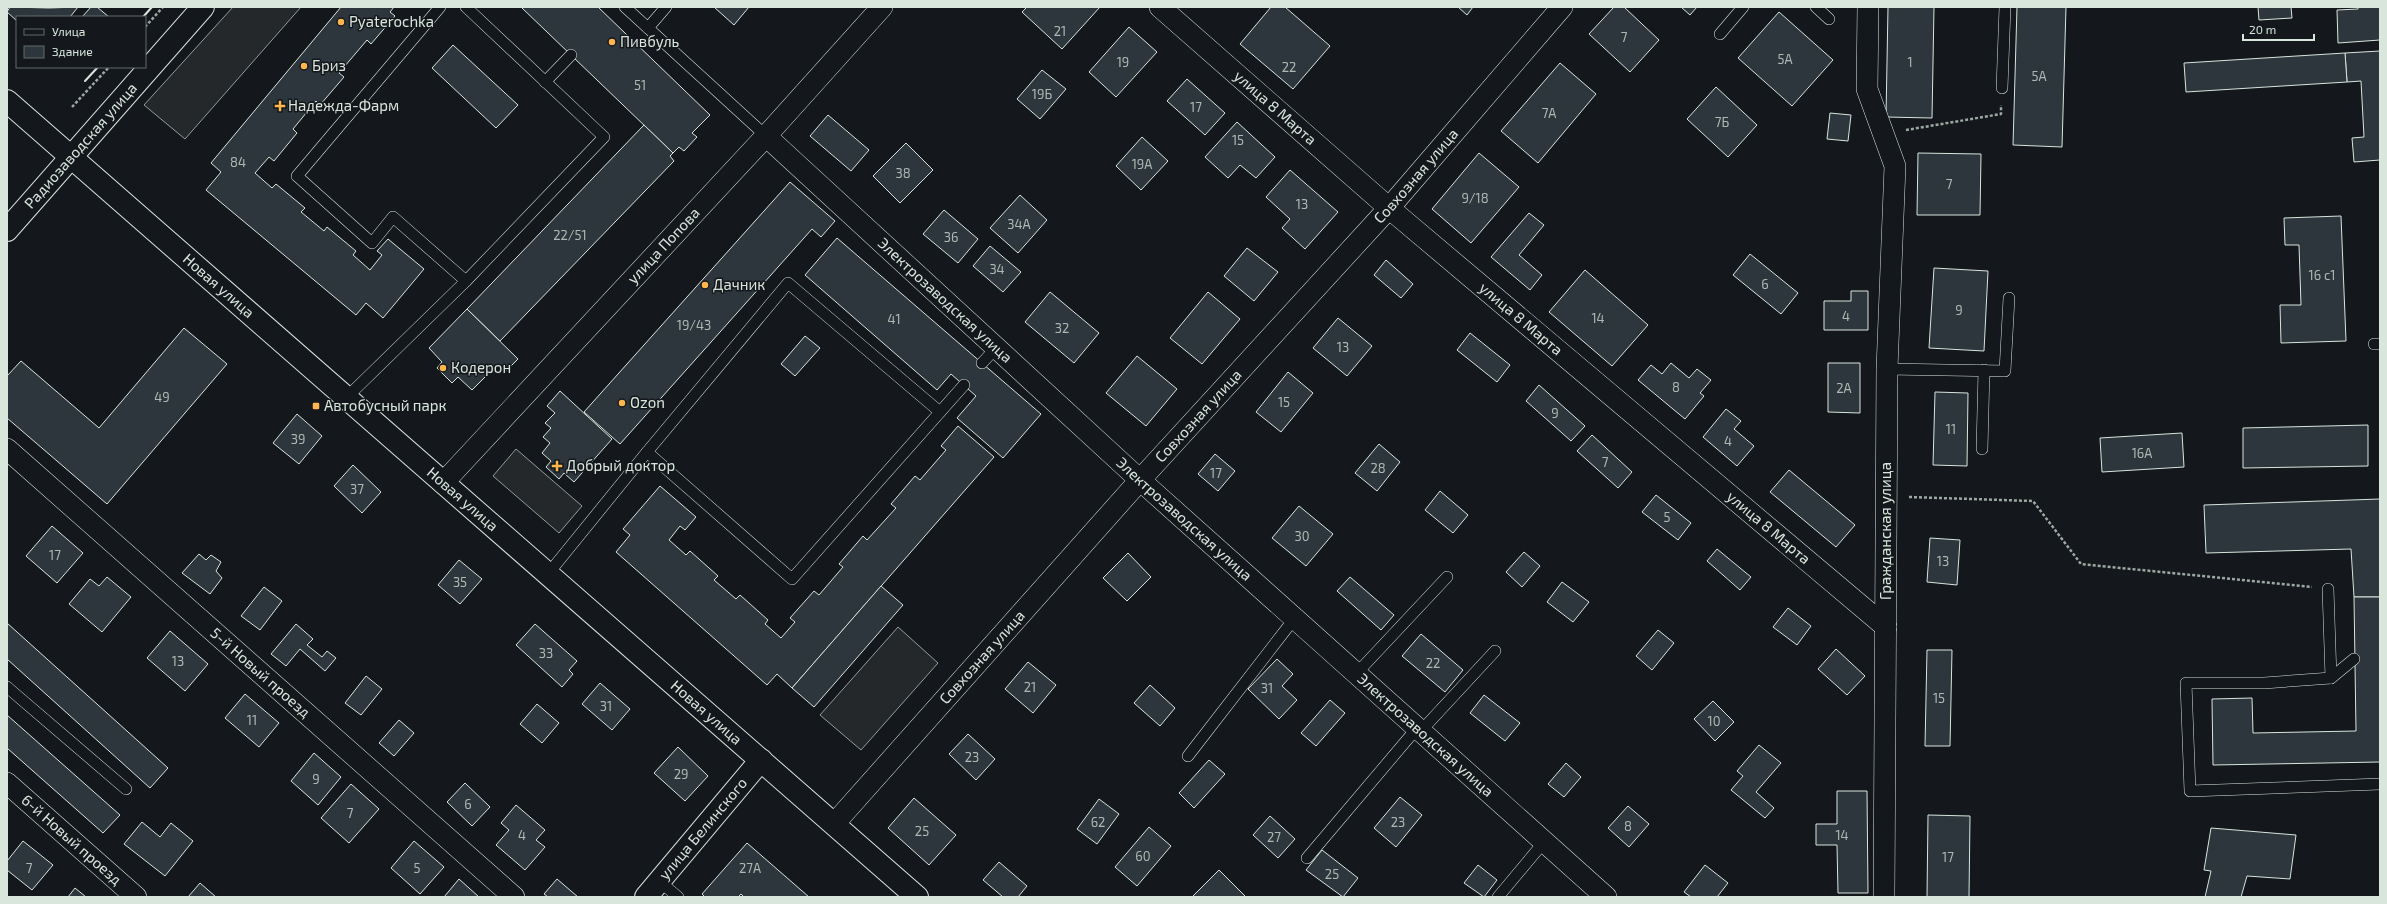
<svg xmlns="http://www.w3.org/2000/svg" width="2387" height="904" font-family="'Exo 2',sans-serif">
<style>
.parking{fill:#24282b;stroke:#939e99}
.building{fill:#2c363c;stroke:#d8e6dc}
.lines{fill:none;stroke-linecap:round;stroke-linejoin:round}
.lane-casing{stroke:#d8e6dc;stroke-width:12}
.street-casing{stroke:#d8e6dc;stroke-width:22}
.secondary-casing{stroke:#d8e6dc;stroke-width:24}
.path{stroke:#9da8a2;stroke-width:2.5;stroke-dasharray:3 2;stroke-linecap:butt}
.lane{stroke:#14181c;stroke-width:11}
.street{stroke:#14181c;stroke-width:21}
.secondary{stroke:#14181c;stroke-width:22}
.wall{stroke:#d8e6dc;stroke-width:2}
.poi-dot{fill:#ffb74d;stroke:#14181c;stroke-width:1.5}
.labels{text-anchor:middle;stroke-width:3;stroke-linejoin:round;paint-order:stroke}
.number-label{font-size:13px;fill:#adbab4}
.poi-label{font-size:15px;fill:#d8e6dc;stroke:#14181c;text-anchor:start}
.street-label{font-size:15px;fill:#d8e6dc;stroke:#14181c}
</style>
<rect width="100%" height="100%" fill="#14181c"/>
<!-- parking -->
<g class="parking">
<path d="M 233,7 L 301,7 L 185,139 L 144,105 Z"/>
<path d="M 516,449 L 582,506 L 559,533 L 493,476 Z"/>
<path d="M 898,627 L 938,663 L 861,750 L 820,715 Z"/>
</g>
<!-- building -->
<g class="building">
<path d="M 10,7 L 49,8 L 78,7 L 70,17 L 17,17 L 17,21 L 7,12 Z"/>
<path d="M 91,7 L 97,7 L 109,17 L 82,17 Z"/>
<path d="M 341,7 L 394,7 L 390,12 L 395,16 L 371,44 L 367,40 L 339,73 L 344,77 L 320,105 L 316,101 L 293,129 L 297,133 L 274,161 L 269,157 L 255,173 L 272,188 L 276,184 L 305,208 L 301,212 L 324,231 L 327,227 L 356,251 L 353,255 L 370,270 L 382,255 L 377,251 L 388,239 L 424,269 L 383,318 L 366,303 L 356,315 L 206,190 L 221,172 L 211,163 Z"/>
<path d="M 521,7 L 598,7 L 710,115 L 692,133 L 697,137 L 684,151 L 679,147 L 673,153 Z"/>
<path d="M 714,7 L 749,7 L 734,25 Z"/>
<path d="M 1027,7 L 1100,7 L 1062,49 L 1022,12 Z"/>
<path d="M 1271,7 L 1285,7 L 1330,46 L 1293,89 L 1240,44 Z"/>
<path d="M 1458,7 L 1473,7 L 1467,15 Z"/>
<path d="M 1614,7 L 1624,7 L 1659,40 L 1630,72 L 1589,34 Z"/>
<path d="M 1681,7 L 1697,7 L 1690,15 Z"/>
<path d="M 1888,7 L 1934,7 L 1932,118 L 1886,117 Z"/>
<path d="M 2017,7 L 2066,7 L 2062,147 L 2013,145 Z"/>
<path d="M 2258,7 L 2291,7 L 2292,18 L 2259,20 Z"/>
<path d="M 2358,7 L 2380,7 L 2380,40 L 2338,43 L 2337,10 L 2358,9 Z"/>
<path d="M 1779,12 L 1833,60 L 1792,106 L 1738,58 Z"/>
<path d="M 1129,27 L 1157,52 L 1116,97 L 1089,72 Z"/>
<path d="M 453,45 L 518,105 L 496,128 L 432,68 Z"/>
<path d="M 2380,51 L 2380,160 L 2354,162 L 2352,138 L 2364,137 L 2361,81 L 2347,82 L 2345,53 Z"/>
<path d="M 2345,53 L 2347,82 L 2186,92 L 2184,63 Z"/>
<path d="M 1560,63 L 1596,94 L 1538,163 L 1501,131 Z"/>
<path d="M 1042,70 L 1066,89 L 1040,119 L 1017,99 Z"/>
<path d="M 1187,79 L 1225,113 L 1205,135 L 1167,101 Z"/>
<path d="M 1716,87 L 1757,125 L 1728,157 L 1687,119 Z"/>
<path d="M 1830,113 L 1851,115 L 1848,141 L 1827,139 Z"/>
<path d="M 828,115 L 869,150 L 851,171 L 810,136 Z"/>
<path d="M 1237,122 L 1275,157 L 1256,178 L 1240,165 L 1228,178 L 1205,157 Z"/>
<path d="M 644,125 L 673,153 L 670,156 L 674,161 L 500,341 L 467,309 Z"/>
<path d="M 1142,137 L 1168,161 L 1141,190 L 1116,166 Z"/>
<path d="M 906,143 L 933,170 L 900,203 L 873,176 Z"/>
<path d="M 1479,153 L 1519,187 L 1471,243 L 1432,209 Z"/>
<path d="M 1918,153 L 1981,154 L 1980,215 L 1917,215 Z"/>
<path d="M 1290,170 L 1338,212 L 1305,249 L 1282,228 L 1290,219 L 1266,197 Z"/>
<path d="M 790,182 L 835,221 L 821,237 L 812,229 L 620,444 L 584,412 Z"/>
<path d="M 1020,195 L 1047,220 L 1018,253 L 990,228 Z"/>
<path d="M 944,210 L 978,239 L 958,263 L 923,234 Z"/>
<path d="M 1529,213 L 1544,225 L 1519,255 L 1542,275 L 1530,290 L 1491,257 Z"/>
<path d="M 2341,216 L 2346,341 L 2281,343 L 2280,305 L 2301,305 L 2299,245 L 2285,245 L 2284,218 Z"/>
<path d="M 837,238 L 1041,414 L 1003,458 L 957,418 L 976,396 L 951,374 L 937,390 L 805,275 Z"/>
<path d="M 990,246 L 1021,272 L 1003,292 L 973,266 Z"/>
<path d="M 1247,248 L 1278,272 L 1254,301 L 1224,276 Z"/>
<path d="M 1750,254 L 1798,293 L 1781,314 L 1733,275 Z"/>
<path d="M 1386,260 L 1413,284 L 1401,298 L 1374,275 Z"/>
<path d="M 1934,268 L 1988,271 L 1984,351 L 1929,348 Z"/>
<path d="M 1585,270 L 1648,325 L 1612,366 L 1549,312 Z"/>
<path d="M 1851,291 L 1868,291 L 1868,330 L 1824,330 L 1824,301 L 1851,301 Z"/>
<path d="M 1050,292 L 1099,333 L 1074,363 L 1025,322 Z"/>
<path d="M 1208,292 L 1240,319 L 1202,364 L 1170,338 Z"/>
<path d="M 467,309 L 518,359 L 505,372 L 498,364 L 472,390 L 458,377 L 452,383 L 437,368 L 442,362 L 429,348 Z"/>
<path d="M 1338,318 L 1372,346 L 1347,376 L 1313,348 Z"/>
<path d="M 184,328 L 227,364 L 107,504 L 7,418 L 7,376 L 21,361 L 99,428 Z"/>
<path d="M 1470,333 L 1510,365 L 1497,382 L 1457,350 Z"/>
<path d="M 805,336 L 820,348 L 795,376 L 781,364 Z"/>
<path d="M 1137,356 L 1177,389 L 1146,426 L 1106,393 Z"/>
<path d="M 1671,363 L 1689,378 L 1697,369 L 1711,380 L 1700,393 L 1704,396 L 1685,419 L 1638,380 L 1651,365 L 1662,374 Z"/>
<path d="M 1828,363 L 1860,363 L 1860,413 L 1828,412 Z"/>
<path d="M 1288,372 L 1313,393 L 1281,432 L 1256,412 Z"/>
<path d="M 1539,385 L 1585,426 L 1571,441 L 1526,401 Z"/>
<path d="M 560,391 L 612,439 L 574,482 L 564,473 L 559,479 L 546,467 L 551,461 L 542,453 L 550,443 L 543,437 L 551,428 L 545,423 L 555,413 L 547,406 Z"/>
<path d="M 1935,392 L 1968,393 L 1967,466 L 1933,465 Z"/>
<path d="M 1726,409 L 1741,421 L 1734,429 L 1754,446 L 1737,466 L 1703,437 Z"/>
<path d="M 297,414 L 322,436 L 299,464 L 273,443 Z"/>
<path d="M 2368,425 L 2368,466 L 2243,468 L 2243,428 Z"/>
<path d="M 958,426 L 994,457 L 792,688 L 777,674 L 767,685 L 616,552 L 630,535 L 623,529 L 660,486 L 696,517 L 685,530 L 680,526 L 669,540 L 686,555 L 690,551 L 718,576 L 714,580 L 736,599 L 740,595 L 768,620 L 765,624 L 781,638 L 795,622 L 790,618 L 814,591 L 819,595 L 843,567 L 839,564 L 863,536 L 867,540 L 896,508 L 891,504 L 915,476 L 920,480 L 946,450 L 941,446 Z"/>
<path d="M 2182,433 L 2184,467 L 2102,472 L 2100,438 Z"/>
<path d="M 1592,435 L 1632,472 L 1618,488 L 1577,451 Z"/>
<path d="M 1379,444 L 1400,462 L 1377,491 L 1355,473 Z"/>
<path d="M 1215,454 L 1235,471 L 1218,491 L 1198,474 Z"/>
<path d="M 353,465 L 381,492 L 362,513 L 334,486 Z"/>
<path d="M 1789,470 L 1855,525 L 1836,547 L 1770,492 Z"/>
<path d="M 1440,491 L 1468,515 L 1453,533 L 1425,510 Z"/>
<path d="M 1656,495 L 1691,523 L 1678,540 L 1642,512 Z"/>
<path d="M 2380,499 L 2380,597 L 2354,597 L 2351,549 L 2206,553 L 2204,505 Z"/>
<path d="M 1299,506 L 1333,534 L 1306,566 L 1272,538 Z"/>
<path d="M 52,526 L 83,553 L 57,583 L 26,556 Z"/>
<path d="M 1930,538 L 1960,540 L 1957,585 L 1927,582 Z"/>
<path d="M 1717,549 L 1751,577 L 1740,590 L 1707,561 Z"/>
<path d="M 1524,552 L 1540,566 L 1522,587 L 1506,572 Z"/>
<path d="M 1128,553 L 1151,577 L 1127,601 L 1103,578 Z"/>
<path d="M 199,554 L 206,560 L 211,555 L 221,562 L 216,571 L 222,578 L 210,594 L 182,573 Z"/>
<path d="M 459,560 L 482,579 L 460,604 L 438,585 Z"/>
<path d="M 107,577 L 131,597 L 102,632 L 69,604 L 90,579 L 99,586 Z"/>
<path d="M 1350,577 L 1394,615 L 1381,630 L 1337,591 Z"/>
<path d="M 1562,582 L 1589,602 L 1573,622 L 1547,602 Z"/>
<path d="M 881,586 L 903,605 L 814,707 L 792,688 Z"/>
<path d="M 264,587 L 282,601 L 260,630 L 241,616 Z"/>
<path d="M 2354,597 L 2380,597 L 2380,762 L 2213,765 L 2212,699 L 2252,698 L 2253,733 L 2356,731 Z"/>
<path d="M 1788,608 L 1811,626 L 1797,645 L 1773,627 Z"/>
<path d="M 7,623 L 168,768 L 150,788 L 7,659 Z"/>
<path d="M 296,624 L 313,639 L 307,645 L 322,657 L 327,651 L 336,658 L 325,671 L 300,649 L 286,666 L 271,654 Z"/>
<path d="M 535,624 L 577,661 L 569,670 L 573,674 L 562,687 L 516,645 Z"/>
<path d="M 1658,630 L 1674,643 L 1652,670 L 1636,656 Z"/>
<path d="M 170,631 L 208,664 L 185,691 L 147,658 Z"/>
<path d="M 1421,634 L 1463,670 L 1445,692 L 1402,656 Z"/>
<path d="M 1836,649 L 1865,676 L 1847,695 L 1818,669 Z"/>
<path d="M 1927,650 L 1952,650 L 1950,746 L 1925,746 Z"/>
<path d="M 1277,659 L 1293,674 L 1282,686 L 1297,700 L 1279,719 L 1248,689 Z"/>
<path d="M 1028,662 L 1056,685 L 1033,713 L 1005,689 Z"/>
<path d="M 366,676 L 382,689 L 361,715 L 345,703 Z"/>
<path d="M 600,683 L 630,709 L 612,730 L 582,704 Z"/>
<path d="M 1150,685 L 1175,708 L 1160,726 L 1134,703 Z"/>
<path d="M 245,694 L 279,723 L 259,747 L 225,718 Z"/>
<path d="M 1484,695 L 1520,723 L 1505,741 L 1470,713 Z"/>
<path d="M 1330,700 L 1345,713 L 1316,746 L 1301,733 Z"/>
<path d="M 1713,701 L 1734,722 L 1715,741 L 1694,719 Z"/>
<path d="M 537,704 L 559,723 L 542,743 L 520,724 Z"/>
<path d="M 7,715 L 120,815 L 103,833 L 7,748 Z"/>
<path d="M 399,720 L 414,733 L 394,756 L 379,743 Z"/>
<path d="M 968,734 L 995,759 L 976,780 L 949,754 Z"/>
<path d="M 1759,745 L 1781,763 L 1756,792 L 1774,808 L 1765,818 L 1731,790 L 1743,776 L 1737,771 Z"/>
<path d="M 678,747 L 708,776 L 685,801 L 654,773 Z"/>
<path d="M 314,753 L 341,777 L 318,805 L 291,781 Z"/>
<path d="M 1209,760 L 1225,774 L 1194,808 L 1179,793 Z"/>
<path d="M 1566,763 L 1581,777 L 1564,797 L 1548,784 Z"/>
<path d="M 465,783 L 490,807 L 472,826 L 447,802 Z"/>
<path d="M 351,784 L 379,809 L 349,843 L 321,818 Z"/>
<path d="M 1837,791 L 1867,791 L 1868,893 L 1838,893 L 1837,845 L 1816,845 L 1816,824 L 1837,824 Z"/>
<path d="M 1400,797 L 1422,815 L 1396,847 L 1374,828 Z"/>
<path d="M 914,798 L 956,835 L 929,865 L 888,828 Z"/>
<path d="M 1099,799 L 1119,814 L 1097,844 L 1077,829 Z"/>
<path d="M 516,805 L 545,830 L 536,840 L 545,847 L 525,870 L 496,845 L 509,830 L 501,823 Z"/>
<path d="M 1628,806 L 1649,824 L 1629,847 L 1608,828 Z"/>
<path d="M 1928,815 L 1970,816 L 1969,897 L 1927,897 Z"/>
<path d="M 1270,816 L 1295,839 L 1278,858 L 1253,835 Z"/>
<path d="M 142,822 L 160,837 L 171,823 L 193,841 L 165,876 L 124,844 Z"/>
<path d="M 1149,827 L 1171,846 L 1137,886 L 1115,867 Z"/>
<path d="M 2211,828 L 2296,835 L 2290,879 L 2247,876 L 2241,897 L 2205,897 L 2211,871 L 2204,870 Z"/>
<path d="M 23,841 L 53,865 L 32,890 L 7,870 L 7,861 Z"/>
<path d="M 414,841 L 444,867 L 420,894 L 391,868 Z"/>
<path d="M 747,843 L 809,897 L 744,897 L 741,894 L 738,897 L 705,897 L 702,894 Z"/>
<path d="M 1322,850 L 1358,878 L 1343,897 L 1306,870 Z"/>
<path d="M 999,862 L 1027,886 L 1018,897 L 1003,897 L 983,880 Z"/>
<path d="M 1478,865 L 1497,880 L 1484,897 L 1464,883 Z"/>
<path d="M 1705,865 L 1728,883 L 1717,897 L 1691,897 L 1684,892 Z"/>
<path d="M 1219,870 L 1246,897 L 1192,897 Z"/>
<path d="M 459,879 L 479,897 L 444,897 Z"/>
<path d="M 557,879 L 578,897 L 548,897 L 544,894 Z"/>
<path d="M 200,883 L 216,897 L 188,897 Z"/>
<path d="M 75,888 L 86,897 L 68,897 Z"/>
</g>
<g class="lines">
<!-- lane casing -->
<g class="lane-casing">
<g id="lane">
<path d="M 625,7 L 766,136"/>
<path d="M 1816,7 L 1829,19"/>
<path d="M 648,28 L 666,7"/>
<path d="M 1720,34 L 1743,7"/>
<path d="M 545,82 L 571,55"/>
<path d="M 2002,88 L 2005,7"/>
<path d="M 466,281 L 604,137 L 466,7"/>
<path d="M 2374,344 L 2380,344"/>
<path d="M 982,363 L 996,348"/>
<path d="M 1887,369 L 2005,371 L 2009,298"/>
<path d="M 346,398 L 466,281 L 393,217 L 372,243 L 297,176 L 440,7"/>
<path d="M 1982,449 L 1984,370"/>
<path d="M 647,452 L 788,283 L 940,412"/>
<path d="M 548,574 L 647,452 L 792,579 L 964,385"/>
<path d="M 2328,589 L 2331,678"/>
<path d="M 2354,659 L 2331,678 L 2264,683 L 2186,683 L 2190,791 L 2380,784"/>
<path d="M 1356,674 L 1447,577"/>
<path d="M 7,687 L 126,789"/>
<path d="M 1421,731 L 1495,651"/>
<path d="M 1188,756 L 1294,619"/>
<path d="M 1307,858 L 1417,728"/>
<path d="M 658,880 L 678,897"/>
<path d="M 1498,897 L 1544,842"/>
</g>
</g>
<!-- street casing -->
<g class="street-casing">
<g id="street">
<path id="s1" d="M 1160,7 L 1389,208 L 1886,627"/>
<path d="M 1868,7 L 1867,89 L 1895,166 L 1887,369 L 1884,897"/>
<path id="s2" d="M 766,136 L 1140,480 L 1606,897"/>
<path id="s3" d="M 7,449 L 514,897"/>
<path id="s4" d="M 443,483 L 766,136 L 882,7"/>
<path id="s5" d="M 7,783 L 136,897"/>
<path id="s6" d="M 834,824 L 1140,480 L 1389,208 L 1562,7"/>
</g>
</g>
<!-- secondary casing -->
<g class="secondary-casing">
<g id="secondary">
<path id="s7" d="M 7,101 L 917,897"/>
<path id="s8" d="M 7,230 L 203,7"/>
<path id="s9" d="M 646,897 L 761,760"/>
</g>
</g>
<!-- path -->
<g class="path">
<path d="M 145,27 L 163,7"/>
<path d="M 72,107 L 109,67"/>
<path d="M 1906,130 L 2001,114 L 2001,105"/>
<path d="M 1909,497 L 2033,501 L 2081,564 L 2312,587"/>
</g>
<!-- lane -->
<use href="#lane" class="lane"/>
<!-- street -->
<use href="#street" class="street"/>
<!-- secondary -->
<use href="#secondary" class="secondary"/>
<!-- wall -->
<g class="wall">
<path d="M 143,17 L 152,7"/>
<path d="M 85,81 L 98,67"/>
</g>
</g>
<!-- markers -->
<g class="poi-dot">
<circle cx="341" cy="22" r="4"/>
<circle cx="612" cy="42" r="4"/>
<circle cx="304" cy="66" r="4"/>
<path d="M278 100h4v4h4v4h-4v4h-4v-4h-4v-4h4z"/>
<circle cx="705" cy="285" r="4"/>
<circle cx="443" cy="368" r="4"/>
<circle cx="622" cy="403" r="4"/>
<rect x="312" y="402" width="8" height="8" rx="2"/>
<path d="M555 460h4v4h4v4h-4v4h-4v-4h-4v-4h4z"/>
</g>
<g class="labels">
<!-- number labels -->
<g class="number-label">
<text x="1060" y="36">21</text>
<text x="1624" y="42">7</text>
<text x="1785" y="64">5А</text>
<text x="1123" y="67">19</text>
<text x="1910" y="67">1</text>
<text x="1289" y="72">22</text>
<text x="2039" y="81">5А</text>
<text x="640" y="90">51</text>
<text x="1042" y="99">19Б</text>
<text x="1196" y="112">17</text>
<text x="1549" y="118">7А</text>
<text x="1722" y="127">7Б</text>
<text x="1238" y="145">15</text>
<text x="238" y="167">84</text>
<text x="1142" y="169">19А</text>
<text x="903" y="178">38</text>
<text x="1949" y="189">7</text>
<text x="1475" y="203">9/18</text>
<text x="1302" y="209">13</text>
<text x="1019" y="229">34А</text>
<text x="570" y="240">22/51</text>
<text x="951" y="242">36</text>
<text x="997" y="274">34</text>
<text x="2322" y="280">16 с1</text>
<text x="1765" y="289">6</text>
<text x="1959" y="315">9</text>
<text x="1846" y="321">4</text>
<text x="1598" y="323">14</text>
<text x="894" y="324">41</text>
<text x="694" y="330">19/43</text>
<text x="1062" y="333">32</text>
<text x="1343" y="352">13</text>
<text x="1676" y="392">8</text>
<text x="1844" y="393">2А</text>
<text x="162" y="402">49</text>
<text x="1284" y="407">15</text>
<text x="1555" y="418">9</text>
<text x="1951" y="434">11</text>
<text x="298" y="444">39</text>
<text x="1728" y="446">4</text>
<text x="2142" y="458">16А</text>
<text x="1605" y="467">7</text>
<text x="1378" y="473">28</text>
<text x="1216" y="478">17</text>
<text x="357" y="494">37</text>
<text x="1667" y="522">5</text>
<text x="1302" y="541">30</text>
<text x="55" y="560">17</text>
<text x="1943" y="566">13</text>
<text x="460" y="587">35</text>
<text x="546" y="658">33</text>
<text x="178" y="666">13</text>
<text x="1433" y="668">22</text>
<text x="1030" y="692">21</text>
<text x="1267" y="693">31</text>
<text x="1939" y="703">15</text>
<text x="606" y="711">31</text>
<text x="252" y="725">11</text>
<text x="1714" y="726">10</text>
<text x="972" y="762">23</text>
<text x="681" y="779">29</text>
<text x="316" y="784">9</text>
<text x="468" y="809">6</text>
<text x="350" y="818">7</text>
<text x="1098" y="827">62</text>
<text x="1398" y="827">23</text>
<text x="1628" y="831">8</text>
<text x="922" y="836">25</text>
<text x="522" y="840">4</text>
<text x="1842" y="840">14</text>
<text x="1274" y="842">27</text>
<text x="1143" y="861">60</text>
<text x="1948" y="862">17</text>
<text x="29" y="873">7</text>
<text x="417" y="873">5</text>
<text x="750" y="873">27А</text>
<text x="1332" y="879">25</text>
</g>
<!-- poi labels -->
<g class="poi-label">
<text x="349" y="27">Pyaterochka</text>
<text x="620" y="47">Пивбуль</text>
<text x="312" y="71">Бриз</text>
<text x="288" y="111">Надежда-Фарм</text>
<text x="713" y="290">Дачник</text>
<text x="451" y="373">Кодерон</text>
<text x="630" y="408">Ozon</text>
<text x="324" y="411">Автобусный парк</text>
<text x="566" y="471">Добрый доктор</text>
</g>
<!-- street labels -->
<g class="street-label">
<text dy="5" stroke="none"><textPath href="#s1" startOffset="153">улица 8 Марта</textPath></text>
<text dy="5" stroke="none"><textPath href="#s8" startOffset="112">Радиозаводская улица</textPath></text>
<text dy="5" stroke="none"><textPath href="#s6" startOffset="871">Совхозная улица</textPath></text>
<text dy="5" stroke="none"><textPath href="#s4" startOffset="324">улица Попова</textPath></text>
<text dy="5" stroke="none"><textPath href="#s7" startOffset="281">Новая улица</textPath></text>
<text dy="5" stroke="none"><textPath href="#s2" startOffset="243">Электрозаводская улица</textPath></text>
<text dy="5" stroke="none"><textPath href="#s1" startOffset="477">улица 8 Марта</textPath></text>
<text dy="5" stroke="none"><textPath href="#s6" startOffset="547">Совхозная улица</textPath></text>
<text dy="5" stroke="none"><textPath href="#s7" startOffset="605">Новая улица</textPath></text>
<text dy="5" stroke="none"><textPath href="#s2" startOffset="567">Электрозаводская улица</textPath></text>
<text dy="5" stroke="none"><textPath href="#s1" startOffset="801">улица 8 Марта</textPath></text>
<text transform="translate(1886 531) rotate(-90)" y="5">Гражданская улица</text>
<text dy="5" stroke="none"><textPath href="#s6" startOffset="223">Совхозная улица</textPath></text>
<text dy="5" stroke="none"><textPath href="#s3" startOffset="338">5-й Новый проезд</textPath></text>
<text dy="5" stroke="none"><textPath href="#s7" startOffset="929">Новая улица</textPath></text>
<text dy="5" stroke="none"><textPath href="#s2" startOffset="891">Электрозаводская улица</textPath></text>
<text dy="5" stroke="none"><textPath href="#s9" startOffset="89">улица Белинского</textPath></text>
<text dy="5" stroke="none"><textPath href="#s5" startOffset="86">6-й Новый проезд</textPath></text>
</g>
</g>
<!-- border -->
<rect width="2387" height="904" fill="none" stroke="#d8e6dc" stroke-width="16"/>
<!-- legend -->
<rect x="16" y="16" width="130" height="52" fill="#14181c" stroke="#626a69"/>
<rect x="24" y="29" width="20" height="6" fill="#14181c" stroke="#626a69"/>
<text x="52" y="36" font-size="12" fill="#d8e6dc">Улица</text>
<rect x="24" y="46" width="20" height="12" fill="#2c363c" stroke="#626a69"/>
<text x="52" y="56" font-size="12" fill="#d8e6dc">Здание</text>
<!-- scale -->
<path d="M2243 34v6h71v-6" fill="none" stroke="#d8e6dc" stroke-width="2"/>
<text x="2249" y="34" font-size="12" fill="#d8e6dc" stroke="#14181c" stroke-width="3" paint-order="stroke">20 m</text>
</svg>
